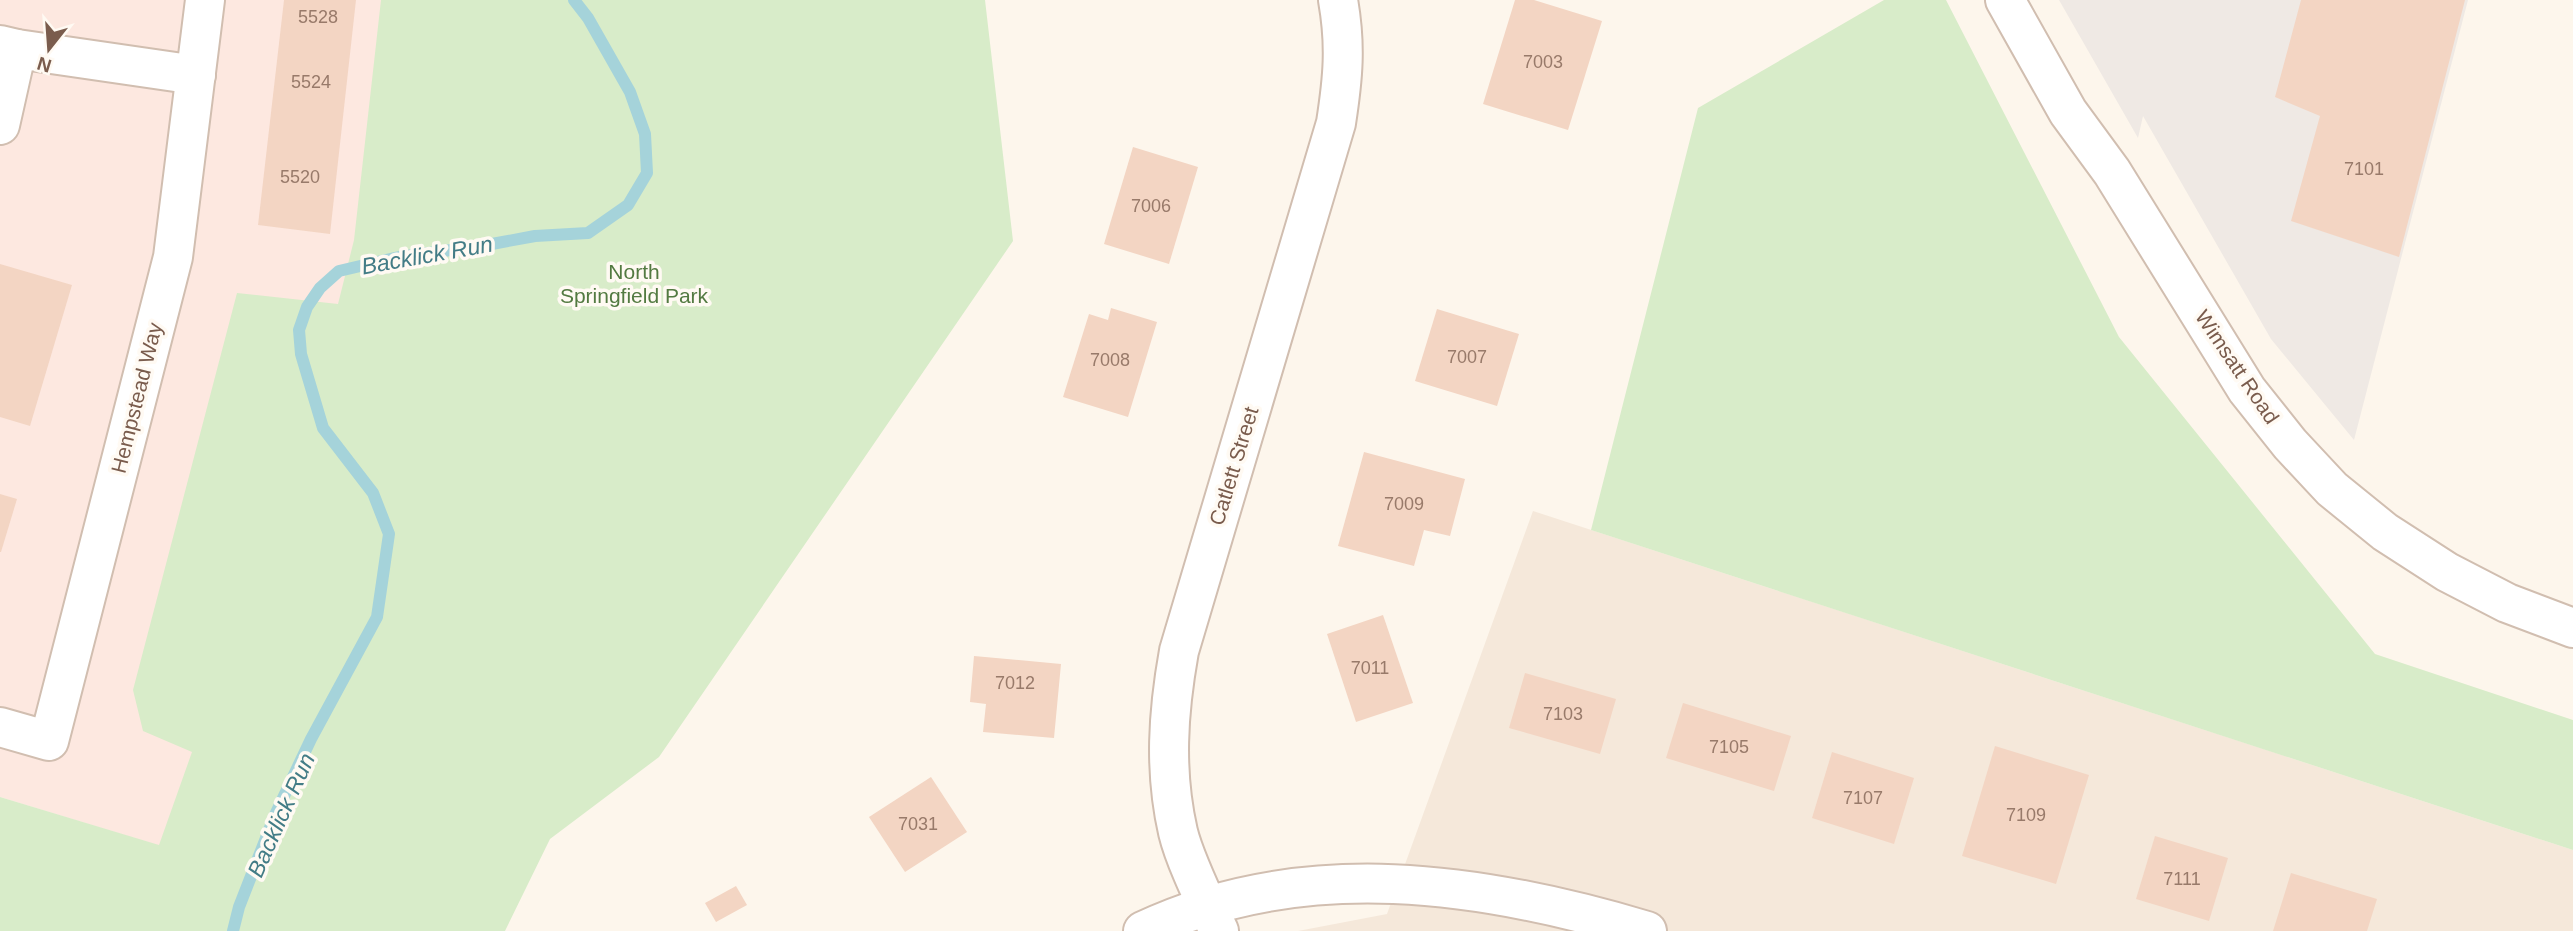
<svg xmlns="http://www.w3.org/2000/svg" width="2573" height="931" font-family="Helvetica,sans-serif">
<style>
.residential{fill:#f5e8da}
.commercial{fill:#fde8e0}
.industrial{fill:#efe9e4}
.green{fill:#d8ecc9}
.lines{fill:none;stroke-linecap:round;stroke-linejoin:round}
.stream{stroke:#a5d3da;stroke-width:12}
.building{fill:#f3d5c3}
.minor-casing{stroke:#d1beb0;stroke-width:42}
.minor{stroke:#fff;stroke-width:38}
.labels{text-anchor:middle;stroke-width:7;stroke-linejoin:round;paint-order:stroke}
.number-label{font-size:18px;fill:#987a6a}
.park-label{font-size:21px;fill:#537a41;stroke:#fffaf3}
.street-label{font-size:21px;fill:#7a5c4d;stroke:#fffaf3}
.water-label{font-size:23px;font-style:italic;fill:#437c86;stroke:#fffaf3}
</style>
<rect width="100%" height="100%" fill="#fdf6ec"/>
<!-- residential -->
<path class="residential" d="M 1533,511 L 2573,850 L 2573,931 L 1298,931 L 1387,914 Z"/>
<!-- commercial -->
<path class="commercial" d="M 0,0 L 567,0 L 193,856 L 0,797 Z"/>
<!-- industrial -->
<path class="industrial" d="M 2059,0 L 2468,0 L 2354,440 L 2271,339 L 2143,116 L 2138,138 Z"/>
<!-- green -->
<g class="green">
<path d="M 381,0 L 985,0 L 1013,241 L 659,757 L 550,839 L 505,931 L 0,931 L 0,797 L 159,845 L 192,752 L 143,731 L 133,690 L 237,293 L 338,304 L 354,240 Z"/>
<path d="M 1884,0 L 1946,0 L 2119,337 L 2375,654 L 2573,720 L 2573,850 L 1591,530 L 1698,108 Z"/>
</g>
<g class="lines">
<!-- stream -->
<path class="stream" d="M 233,931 L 239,907 L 275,815 L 311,739 L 377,617 L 389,534 L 373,493 L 323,428 L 301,354 L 299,330 L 307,307 L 320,288 L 339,271 L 399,257 L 481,246 L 535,236 L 588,233 L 628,205 L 647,173 L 645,134 L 630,92 L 588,18 L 574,0"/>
</g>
<!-- building -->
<g class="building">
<path d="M 284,0 L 356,0 L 330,234 L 258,225 Z"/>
<path d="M 1515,0 L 1534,0 L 1602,21 L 1568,130 L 1483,104 Z"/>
<path d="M 2301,0 L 2465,0 L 2399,257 L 2291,221 L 2320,116 L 2275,97 Z"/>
<path d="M 1133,147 L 1198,167 L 1169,264 L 1104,244 Z"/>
<path d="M 0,264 L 72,285 L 30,426 L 0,417 Z"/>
<path d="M 1111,308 L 1157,322 L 1128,417 L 1063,397 L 1089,314 L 1108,320 Z"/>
<path d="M 1437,309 L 1519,334 L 1497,406 L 1415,381 Z"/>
<path d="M 1364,452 L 1465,479 L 1450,536 L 1424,530 L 1414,566 L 1338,546 Z"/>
<path d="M 0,494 L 17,499 L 1,552 L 0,552 Z"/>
<path d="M 1383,615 L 1413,703 L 1356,722 L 1327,634 Z"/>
<path d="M 974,656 L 1061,664 L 1054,738 L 983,732 L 986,704 L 970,702 Z"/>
<path d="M 1525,673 L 1616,699 L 1600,754 L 1509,728 Z"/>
<path d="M 1683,703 L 1791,736 L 1774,791 L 1666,758 Z"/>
<path d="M 1995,746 L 2089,775 L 2056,884 L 1962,856 Z"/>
<path d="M 1832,752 L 1914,778 L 1894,844 L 1812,818 Z"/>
<path d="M 931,777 L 967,832 L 905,872 L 869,817 Z"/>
<path d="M 2155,836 L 2228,858 L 2209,921 L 2136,899 Z"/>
<path d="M 2291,873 L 2377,899 L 2367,931 L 2273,931 Z"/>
<path d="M 736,886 L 747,905 L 716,922 L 705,903 Z"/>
</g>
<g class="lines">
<!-- minor casing -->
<g class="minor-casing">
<g id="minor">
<path d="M 2005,0 L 2068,112 L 2112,172 L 2247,390 L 2290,444 L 2332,489 L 2385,532 L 2447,572 L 2507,603 L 2573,628"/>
<path d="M 0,45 L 17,49 L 196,75"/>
<path d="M 0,125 L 17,49"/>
<path d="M 0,727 L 49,741 L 173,257 L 205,0"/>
<path d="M 1143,931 C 1304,855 1483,882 1647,931"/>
<path d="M 1219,931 C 1206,903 1185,861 1178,832 C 1164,771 1168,712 1179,651 L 1336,123 C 1343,78 1346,45 1338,0"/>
</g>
</g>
<!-- minor -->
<use href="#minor" class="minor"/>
</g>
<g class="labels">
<!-- number labels -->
<g class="number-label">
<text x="318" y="23">5528</text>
<text x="1543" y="68">7003</text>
<text x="311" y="88">5524</text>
<text x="2364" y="175">7101</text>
<text x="300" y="183">5520</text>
<text x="1151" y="212">7006</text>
<text x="1467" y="363">7007</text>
<text x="1110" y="366">7008</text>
<text x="1404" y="510">7009</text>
<text x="1370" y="674">7011</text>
<text x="1015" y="689">7012</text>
<text x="1563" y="720">7103</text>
<text x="1729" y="753">7105</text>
<text x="1863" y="804">7107</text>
<text x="2026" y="821">7109</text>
<text x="918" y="830">7031</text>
<text x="2182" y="885">7111</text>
</g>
<!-- park labels -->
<g class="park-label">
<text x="634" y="279">North<tspan x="634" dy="24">Springfield Park</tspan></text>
</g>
<!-- street labels -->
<g class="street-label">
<text transform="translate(2237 367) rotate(56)" y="7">Wimsatt Road</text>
<text transform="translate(137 398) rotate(-76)" y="7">Hempstead Way</text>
<text transform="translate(1234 466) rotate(-73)" y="7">Catlett Street</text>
</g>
<!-- water labels -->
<g class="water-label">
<text transform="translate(427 255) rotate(-10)" y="8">Backlick Run</text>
<text transform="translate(281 815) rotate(-66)" y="8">Backlick Run</text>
</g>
</g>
<!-- north arrow -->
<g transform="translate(49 49) rotate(197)" stroke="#fffaf3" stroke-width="5" paint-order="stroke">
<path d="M0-5L12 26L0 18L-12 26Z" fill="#7a5c4d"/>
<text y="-10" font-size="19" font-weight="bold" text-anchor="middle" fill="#7a5c4d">N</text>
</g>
</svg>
